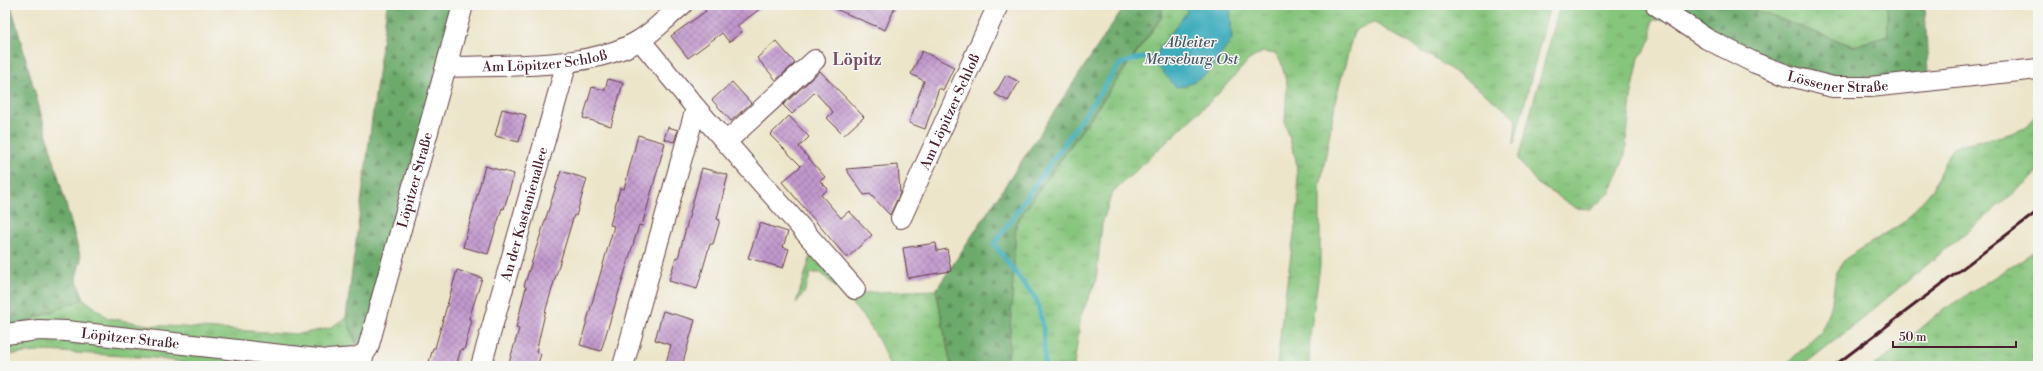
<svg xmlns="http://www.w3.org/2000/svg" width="2043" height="371" font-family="'Libre Bodoni',serif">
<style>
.grass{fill:url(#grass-tufts);stroke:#687254}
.forest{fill:url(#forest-firs);stroke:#5b644c}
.water{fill:#3fadbd;stroke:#446674}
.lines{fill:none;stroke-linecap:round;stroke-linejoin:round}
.stream{stroke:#3fadbd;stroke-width:5}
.building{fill:url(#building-cross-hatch)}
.minor-casing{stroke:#623d43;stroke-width:22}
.minor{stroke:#fff;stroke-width:20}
.rail{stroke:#4a1f2b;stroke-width:3}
.labels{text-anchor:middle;stroke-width:3;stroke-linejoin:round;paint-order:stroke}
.street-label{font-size:14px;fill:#4a1f2b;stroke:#f6f6f2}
.water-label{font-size:15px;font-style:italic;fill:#465865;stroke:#f6f6f2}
.quarter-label{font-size:16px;font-weight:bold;fill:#744a64;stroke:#f6f6f2}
</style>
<defs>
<pattern id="grass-tufts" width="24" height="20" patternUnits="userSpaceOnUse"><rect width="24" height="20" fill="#86c57c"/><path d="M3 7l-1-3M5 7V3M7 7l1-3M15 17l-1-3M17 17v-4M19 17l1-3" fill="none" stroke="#709f66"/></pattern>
<pattern id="forest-firs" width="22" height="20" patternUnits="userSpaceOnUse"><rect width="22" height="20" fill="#6caa6c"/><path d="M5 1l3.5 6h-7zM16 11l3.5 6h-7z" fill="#5b8a59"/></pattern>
<pattern id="building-cross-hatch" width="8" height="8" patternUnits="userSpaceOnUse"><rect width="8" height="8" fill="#c199cd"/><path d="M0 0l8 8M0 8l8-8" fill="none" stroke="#9f7ca7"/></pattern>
</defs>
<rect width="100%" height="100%" fill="#f6f6f2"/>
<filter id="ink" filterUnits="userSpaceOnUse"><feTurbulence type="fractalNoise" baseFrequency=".025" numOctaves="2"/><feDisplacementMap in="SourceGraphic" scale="8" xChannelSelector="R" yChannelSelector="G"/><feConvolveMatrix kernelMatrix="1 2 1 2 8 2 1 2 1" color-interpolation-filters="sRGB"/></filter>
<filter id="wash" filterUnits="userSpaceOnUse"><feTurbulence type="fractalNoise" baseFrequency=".012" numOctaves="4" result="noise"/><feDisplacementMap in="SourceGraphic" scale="16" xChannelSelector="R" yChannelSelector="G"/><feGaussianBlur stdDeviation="0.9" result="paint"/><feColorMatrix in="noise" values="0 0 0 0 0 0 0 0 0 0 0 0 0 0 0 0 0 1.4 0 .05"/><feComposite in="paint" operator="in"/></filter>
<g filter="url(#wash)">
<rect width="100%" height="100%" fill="#ece5c9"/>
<!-- grass -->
<g class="grass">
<path d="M 1162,5 L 1550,5 L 1514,144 L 1516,119 C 1472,80 1423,51 1373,22 L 1354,31 L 1336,98 L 1320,188 L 1320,266 L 1310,335 L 1309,366 L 1277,366 L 1283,309 L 1299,200 L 1296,160 L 1285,123 L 1287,85 L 1281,62 L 1276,54 L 1263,52 L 1249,60 L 1217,95 L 1112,193 L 1102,224 L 1096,281 L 1081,315 L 1074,366 L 1008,366 L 1016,223 L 1162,17 Z"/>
<path d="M 1560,5 L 1641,5 L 1664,20 L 1652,20 L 1652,38 L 1639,58 L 1631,98 L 1625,156 L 1610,193 L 1591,209 L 1576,208 L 1538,184 L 1518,159 Z"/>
<path d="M 1741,5 L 1887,5 L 1888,36 L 1853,46 Z"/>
<path d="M 2038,111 L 2038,173 L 1847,331 L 1802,366 L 1784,366 L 1821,332 L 1832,302 L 1836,272 L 1845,259 L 1904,222 L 1933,189 L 1945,161 L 1955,146 C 1972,141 2015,136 2027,126 C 2031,122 2035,115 2038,111 Z"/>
<path d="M 813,249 L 853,293 L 936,290 L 951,366 L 889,366 C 878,327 849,300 821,273 L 811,273 L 804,293 L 796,303 Z"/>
<path d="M 2038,249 L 2038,366 L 1873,366 L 1898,348 L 1940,312 Z"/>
<path d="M 84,299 L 108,318 L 149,325 L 299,334 L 330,328 L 346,317 L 356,343 L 350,349 L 341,352 L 20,324 Z"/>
<path d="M 61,338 L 309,366 L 204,366 L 154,358 L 47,351 L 5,355 L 5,342 Z"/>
</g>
<!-- forest -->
<g class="forest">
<path d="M 5,5 L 11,5 L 81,259 L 76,278 L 84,299 L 20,324 L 5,327 Z"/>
<path d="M 387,5 L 463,5 L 364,354 L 356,343 L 346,317 Z"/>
<path d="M 1123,5 L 1162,5 L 1162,16 L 1016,223 L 1008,366 L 951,366 L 936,290 L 1123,8 Z"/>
<path d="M 1676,5 L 1741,5 L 1853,46 L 1888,36 L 1887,5 L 1925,5 L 1928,76 L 1842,80 L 1783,64 L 1722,36 Z"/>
</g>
<!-- water -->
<path class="water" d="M 1185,5 L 1230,5 L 1232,39 L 1209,72 L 1186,86 L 1176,87 L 1155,63 L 1159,49 L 1187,12 Z"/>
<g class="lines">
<!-- stream -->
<path class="stream" d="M 1045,366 L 1043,326 L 1037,301 L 994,244 L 1120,64 L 1135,59 L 1157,57"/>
</g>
<g id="blocks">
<!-- building -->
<g class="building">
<path d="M 701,5 L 765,5 L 737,26 L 742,32 L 729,42 L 722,33 L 688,58 L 671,36 L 706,11 Z"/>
<path d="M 826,5 L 896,5 L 885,30 Z"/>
<path d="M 776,41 L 795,63 L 776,80 L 757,58 Z"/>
<path d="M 922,51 L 954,67 L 943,90 L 939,88 L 925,129 L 909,123 L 924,81 L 911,74 Z"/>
<path d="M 820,71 L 864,117 L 844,135 L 827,118 L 833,112 L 815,92 L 792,114 L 783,105 Z"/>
<path d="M 1006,75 L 1019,82 L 1008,101 L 995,94 Z"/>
<path d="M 608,79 L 623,83 L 611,126 L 583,118 L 592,87 L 605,90 Z"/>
<path d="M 732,82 L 751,103 L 731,121 L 712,100 Z"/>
<path d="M 502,109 L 526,115 L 519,142 L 495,136 Z"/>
<path d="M 789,116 L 809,137 L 799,147 L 825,177 L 820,181 L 828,189 L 821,195 L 841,218 L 849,211 L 872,235 L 847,258 L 782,182 L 801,166 L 770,135 Z"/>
<path d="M 668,127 L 678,130 L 674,142 L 664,139 Z"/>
<path d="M 638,135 L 665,143 L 642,226 L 639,225 L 601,351 L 580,345 L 614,226 L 610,225 L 620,188 L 624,189 Z"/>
<path d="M 898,165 L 900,193 L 890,215 L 870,194 L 864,195 L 846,169 Z"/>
<path d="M 485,166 L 514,174 L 504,209 L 502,208 L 488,254 L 463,247 Z"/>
<path d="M 702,168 L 728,175 L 717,219 L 720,220 L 713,244 L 710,244 L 697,289 L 669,281 L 676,257 L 678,258 Z"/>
<path d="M 561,171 L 587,179 L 576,216 L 574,215 L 546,309 L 536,352 L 541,354 L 537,366 L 508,366 L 519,329 L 516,328 L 526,287 L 524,286 Z"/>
<path d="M 760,223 L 788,232 L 783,247 L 789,249 L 783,268 L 748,258 Z"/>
<path d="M 936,243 L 937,251 L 947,249 L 951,271 L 908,278 L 903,248 Z"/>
<path d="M 457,270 L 482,278 L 469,319 L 472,320 L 464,350 L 461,349 L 456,366 L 428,366 L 433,348 L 435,348 Z"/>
<path d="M 663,311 L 695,320 L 682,366 L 665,366 L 671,345 L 655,340 Z"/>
</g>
</g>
</g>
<g filter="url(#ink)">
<use href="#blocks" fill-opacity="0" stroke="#623d43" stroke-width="1"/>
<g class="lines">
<!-- minor casing -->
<g class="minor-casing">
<g id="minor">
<path id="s1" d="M 1656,5 L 1707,39 L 1755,63 L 1790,76 L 1833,87 L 1870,87 L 2038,69"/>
<path d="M 640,40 L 696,108 L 855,289"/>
<path id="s2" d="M 446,67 C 503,65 591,70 640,40 C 655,31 668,16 682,5"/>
<path d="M 726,142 L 815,60"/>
<path id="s3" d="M 901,218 L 998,5"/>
<path id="s4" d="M 5,334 L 39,330 L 66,331 L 327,360 L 355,358 L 364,354"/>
<path id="s5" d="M 361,366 L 364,354 L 368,348 L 463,5"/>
<path id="s6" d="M 481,366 L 567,62"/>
<path d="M 623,366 L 696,108"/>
</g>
</g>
<!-- minor -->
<use href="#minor" class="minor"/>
<!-- rail -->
<path class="rail" d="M 1834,366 L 2038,211"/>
</g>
</g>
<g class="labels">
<!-- street labels -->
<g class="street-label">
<text dy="5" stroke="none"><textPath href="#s2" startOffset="99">Am Löpitzer Schloß</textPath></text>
<text dy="5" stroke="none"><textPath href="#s1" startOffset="201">Lössener Straße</textPath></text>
<text dy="5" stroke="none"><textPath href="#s3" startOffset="117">Am Löpitzer Schloß</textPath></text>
<text dy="5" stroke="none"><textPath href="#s5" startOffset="194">Löpitzer Straße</textPath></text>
<text dy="5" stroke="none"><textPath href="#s6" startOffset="158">An der Kastanienallee</textPath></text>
<text dy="5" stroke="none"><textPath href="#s4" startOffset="126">Löpitzer Straße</textPath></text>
</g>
<!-- water labels -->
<g class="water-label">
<text x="1191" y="47">Ableiter<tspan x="1191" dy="17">Merseburg Ost</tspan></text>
</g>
<!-- quarter labels -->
<g class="quarter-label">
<text x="857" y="65">Löpitz</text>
</g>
</g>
<!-- margin -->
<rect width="2043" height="371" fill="none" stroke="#f6f6f2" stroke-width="20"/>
<!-- scale -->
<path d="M1893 341v6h123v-6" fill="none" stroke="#4a1f2b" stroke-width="2"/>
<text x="1899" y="341" font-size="12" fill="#4a1f2b" stroke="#f6f6f2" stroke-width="3" paint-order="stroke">50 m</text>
</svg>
